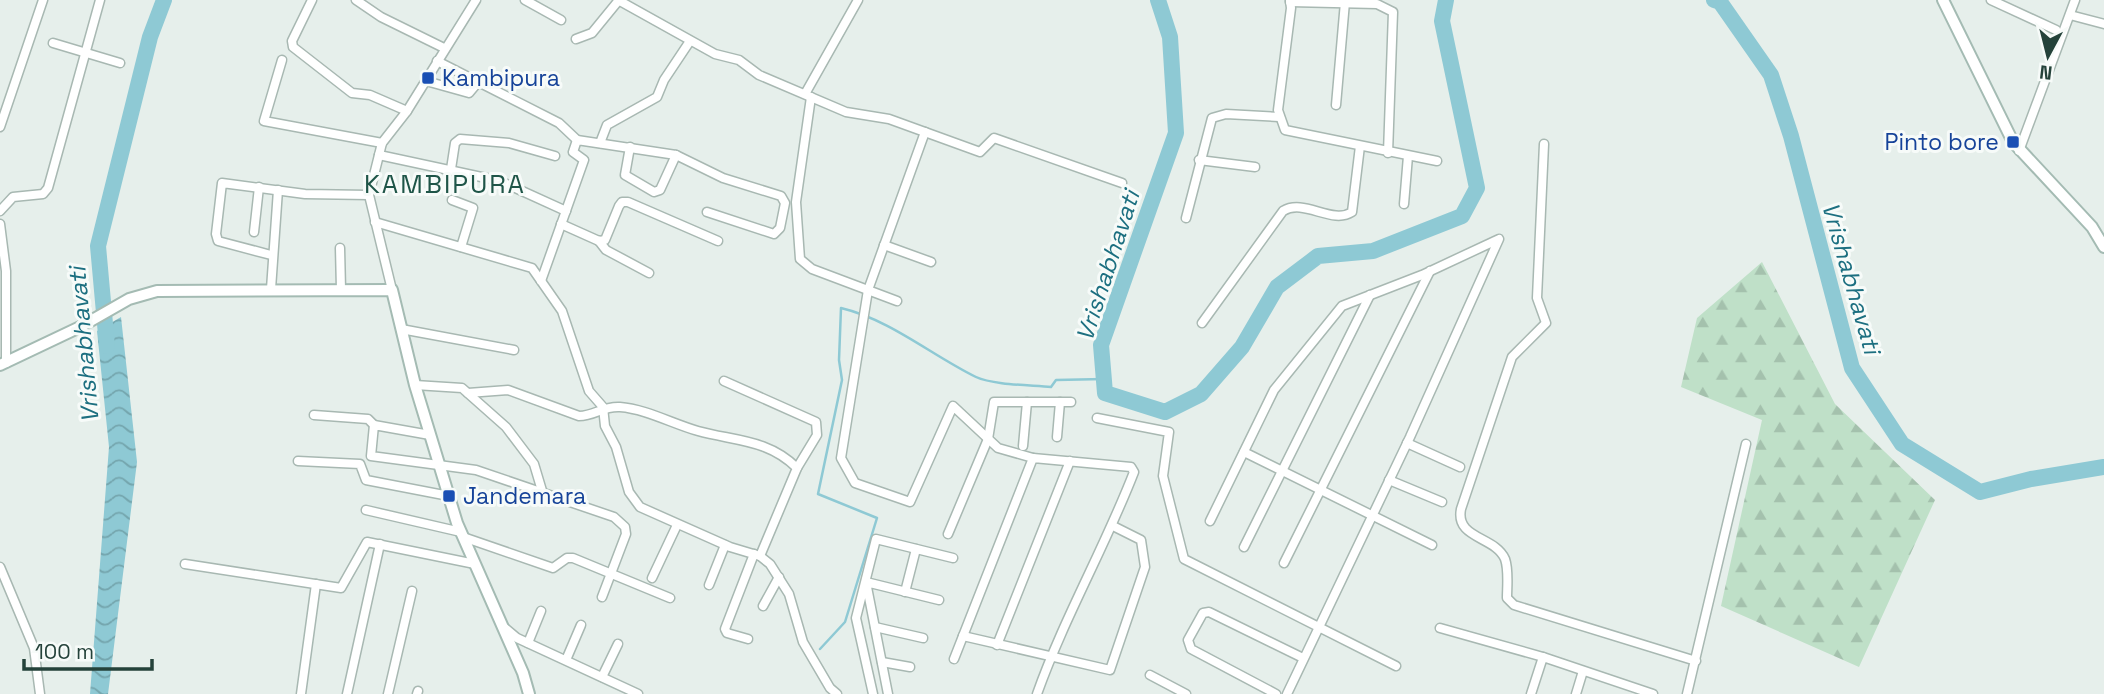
<svg xmlns="http://www.w3.org/2000/svg" width="2104" height="694" font-family="'Space Grotesk',sans-serif">
<style>
.forest{fill:url(#forest-firs)}
.water{fill:url(#water-waves)}
.lines{fill:none;stroke-linecap:round;stroke-linejoin:round}
.stream{stroke:#8ec9d4;stroke-width:2.5}
.river{stroke:#8ec9d4;stroke-width:16}
.street-casing{stroke:#a8b8b2;stroke-width:11}
.secondary-casing{stroke:#a4bbb3;stroke-width:14}
.street{stroke:#fff;stroke-width:8}
.secondary{stroke:#fff;stroke-width:10}
.transit-dot{fill:#1a4fb4;stroke:#f7fbf9;stroke-width:2.5}
.labels{text-anchor:middle;stroke-width:6;stroke-linejoin:round;paint-order:stroke}
.transit-label{font-size:23px;fill:#164399;stroke:#f7fbf9;text-anchor:start}
.water-label{font-size:24px;font-style:italic;fill:#1c6f80;stroke:#f7fbf9}
.quarter-label{font-size:26px;letter-spacing:2px;fill:#1f5548;stroke:#f7fbf9}
</style>
<defs>
<pattern id="forest-firs" width="22" height="20" patternUnits="userSpaceOnUse" patternTransform="scale(1.75)"><rect width="22" height="20" fill="#bfe0c8"/><path d="M5 1l3.5 6h-7zM16 11l3.5 6h-7z" fill="#a4c1ad"/></pattern>
<pattern id="water-waves" width="16" height="10" patternUnits="userSpaceOnUse" patternTransform="scale(1.75)"><rect width="16" height="10" fill="#8ec9d4"/><path d="M0 5q4-4 8 0t8 0" fill="none" stroke="#74a5ad"/></pattern>
</defs>
<rect width="100%" height="100%" fill="#e6efeb"/>
<!-- forest -->
<path class="forest" d="M 1762,262 L 1835,404 L 1935,500 L 1859,667 L 1721,606 L 1762,420 L 1681,387 L 1697,318 Z"/>
<!-- water -->
<path class="water" d="M 121,317 L 137,462 L 108,694 L 90,694 L 109,447 L 97,331 Z"/>
<g class="lines">
<!-- stream -->
<path class="stream" d="M 820,649 L 845,622 L 877,518 L 818,494 L 842,380 L 839,360 L 841,308 C 891,320 931,355 976,377 C 993,385 1031,385 1051,387 L 1056,380 L 1104,379"/>
<!-- river -->
<g class="river">
<path d="M 1158,0 L 1170,37 L 1176,133 L 1101,345 L 1105,393 L 1165,412 L 1201,394 L 1242,347 L 1277,287 L 1318,256 L 1373,251 L 1462,216 L 1477,188 L 1442,21 L 1446,0"/>
<path d="M 1714,0 L 1720,2 L 1771,75 L 1791,136 L 1852,368 L 1902,444 L 1980,492 L 2031,479 L 2104,467"/>
<path d="M 107,346 L 98,246 L 150,37 L 164,0"/>
</g>
<!-- street casing -->
<g class="street-casing">
<g id="street">
<path d="M 312,0 L 292,41 L 293,47 L 352,93 L 370,95 L 407,111"/>
<path d="M 356,0 L 381,17 L 444,48"/>
<path d="M 525,0 L 561,20"/>
<path d="M 618,0 L 715,54 L 739,60 L 759,75 L 846,112 L 889,119 L 980,152 L 994,138 L 1122,183"/>
<path d="M 1290,0 L 1291,8 L 1278,110 L 1285,130 L 1437,161"/>
<path d="M 1991,0 L 2056,30"/>
<path d="M 1290,2 L 1377,4 L 1393,12 L 1388,153"/>
<path d="M 2070,15 L 2104,24"/>
<path d="M 576,39 L 592,33 L 619,0"/>
<path d="M 53,43 L 120,63"/>
<path d="M 282,60 L 264,121 L 382,143"/>
<path d="M 437,61 L 559,123 L 577,140"/>
<path d="M 426,81 L 469,93 L 479,81"/>
<path d="M 805,94 L 858,0"/>
<path d="M 811,97 L 796,202 L 800,259 L 812,269 L 897,301"/>
<path d="M 1336,105 L 1345,2"/>
<path d="M 0,127 L 43,0"/>
<path d="M 925,132 L 868,290 L 841,458 L 855,483 L 910,502 L 953,406 L 998,448 L 1033,458"/>
<path d="M 600,143 L 607,125 L 657,97 L 664,80 L 690,41"/>
<path d="M 1544,144 L 1537,298 L 1546,323 L 1512,357 L 1461,509 C 1455,539 1495,536 1505,559 C 1509,570 1507,587 1507,598 L 1514,605 L 1696,661"/>
<path d="M 630,147 L 625,175 L 654,192 L 660,190 L 676,155"/>
<path d="M 2019,151 L 2075,0"/>
<path d="M 379,155 L 500,181 L 566,211"/>
<path d="M 1199,160 L 1255,167"/>
<path d="M 451,169 L 455,143 L 460,139 L 509,143 L 555,156"/>
<path d="M 452,200 L 473,208 L 461,247"/>
<path d="M 1404,204 L 1408,156"/>
<path d="M 0,211 L 13,197 L 43,194 L 48,188 L 100,0"/>
<path d="M 1186,218 L 1212,118 L 1226,114 L 1279,117"/>
<path d="M 375,222 L 532,268 L 562,311 L 589,391 L 603,407 L 605,426 L 616,447 L 629,492 L 640,507 L 730,547 L 760,556 L 770,564 L 789,594 L 803,642 L 830,688 L 837,694"/>
<path d="M 0,224 L 6,271 L 6,363"/>
<path d="M 561,224 L 599,241 L 605,240 L 619,206 L 622,202 L 628,202 L 718,241"/>
<path d="M 254,232 L 259,187"/>
<path d="M 599,241 L 606,250 L 649,273"/>
<path d="M 884,245 L 931,262"/>
<path d="M 340,248 L 341,289"/>
<path d="M 271,255 L 218,241 L 216,234 L 222,183 L 305,194 L 369,195"/>
<path d="M 541,281 L 584,160 L 573,152 L 577,140 L 676,155 L 723,178 L 781,196 L 785,203 L 780,228 L 774,234 L 707,212"/>
<path d="M 271,289 L 278,190"/>
<path d="M 392,290 L 369,195 L 382,143 L 407,111 L 476,0"/>
<path d="M 1202,323 L 1283,211 C 1304,198 1332,225 1352,212 L 1360,146"/>
<path d="M 401,329 L 514,350"/>
<path d="M 724,381 L 816,422 L 817,435 L 797,468"/>
<path d="M 415,385 L 462,388 L 506,427 L 534,464 L 543,494"/>
<path d="M 468,393 L 508,390 L 579,416 C 595,416 602,406 620,407 C 646,409 673,424 698,431 C 734,441 768,439 797,468 L 760,556"/>
<path d="M 314,415 L 368,419 L 374,425"/>
<path d="M 1097,418 L 1169,432 L 1163,476 L 1184,559 L 1396,666"/>
<path d="M 430,435 L 374,425 L 371,456 L 476,470 L 614,517 L 625,527 L 626,534 L 602,597"/>
<path d="M 1057,437 L 1060,402"/>
<path d="M 1407,443 L 1460,467"/>
<path d="M 1023,446 L 1027,402"/>
<path d="M 1244,452 L 1432,545"/>
<path d="M 298,461 L 360,464 L 366,480 L 449,496"/>
<path d="M 1389,480 L 1442,502"/>
<path d="M 366,510 L 461,532"/>
<path d="M 1210,521 L 1274,390 L 1342,306 L 1422,275 L 1499,239 L 1410,437 L 1287,694"/>
<path d="M 948,534 L 988,439 L 994,402 L 1071,402"/>
<path d="M 463,537 L 553,568 L 567,558 L 573,558 L 670,598"/>
<path d="M 1244,547 L 1370,295"/>
<path d="M 1284,563 L 1430,271"/>
<path d="M 185,564 L 341,588 L 367,542 L 475,564"/>
<path d="M 0,567 L 34,648 L 40,694"/>
<path d="M 652,578 L 677,525"/>
<path d="M 709,585 L 725,545"/>
<path d="M 905,592 L 916,549"/>
<path d="M 763,606 L 779,577"/>
<path d="M 875,627 L 923,638"/>
<path d="M 505,628 L 517,638 L 638,694"/>
<path d="M 1440,628 L 1543,657"/>
<path d="M 963,636 L 1110,670 L 1145,567 L 1141,540 L 1113,526"/>
<path d="M 748,639 L 727,633 L 725,629 L 754,554"/>
<path d="M 528,643 L 541,611"/>
<path d="M 997,645 L 1070,461"/>
<path d="M 954,659 L 1033,458 L 1131,467 L 1134,472 C 1105,547 1064,618 1037,694"/>
<path d="M 566,660 L 581,625"/>
<path d="M 882,662 L 910,667"/>
<path d="M 1150,675 L 1186,694"/>
<path d="M 602,677 L 618,644"/>
<path d="M 301,694 L 316,584"/>
<path d="M 347,694 L 380,544"/>
<path d="M 388,694 L 412,591"/>
<path d="M 417,694 L 418,691"/>
<path d="M 873,694 L 856,618 L 876,539 L 953,558"/>
<path d="M 888,694 L 866,582 L 939,600"/>
<path d="M 1276,694 L 1191,649 L 1188,640 L 1203,613 L 1209,612 L 1303,658"/>
<path d="M 1531,694 L 1543,657 L 1653,694"/>
<path d="M 1576,694 L 1583,671"/>
<path d="M 1687,694 L 1746,444"/>
</g>
</g>
<!-- secondary casing -->
<g class="secondary-casing">
<g id="secondary">
<path d="M 1943,0 L 2013,142 L 2092,227 L 2104,247"/>
<path d="M 0,365 L 80,327 L 129,299 L 157,291 L 392,290 L 415,385 L 457,523 L 523,673 L 529,694"/>
</g>
</g>
<!-- street -->
<use href="#street" class="street"/>
<!-- secondary -->
<use href="#secondary" class="secondary"/>
</g>
<!-- markers -->
<g class="transit-dot">
<rect x="421" y="71" width="14" height="14" rx="3.5"/>
<rect x="2006" y="135" width="14" height="14" rx="3.5"/>
<rect x="442" y="489" width="14" height="14" rx="3.5"/>
</g>
<g class="labels">
<!-- transit labels -->
<g class="transit-label">
<text x="442" y="86">Kambipura</text>
<text x="1999" y="150" text-anchor="end">Pinto bore</text>
<text x="463" y="504">Jandemara</text>
</g>
<!-- water labels -->
<g class="water-label">
<text transform="translate(1108 266) rotate(-72)" y="8">Vrishabhavati</text>
<text transform="translate(1851 278) rotate(74)" y="8">Vrishabhavati</text>
<text transform="translate(84 345) rotate(-95)" y="8">Vrishabhavati</text>
</g>
<!-- quarter labels -->
<g class="quarter-label">
<text x="445" y="193">KAMBIPURA</text>
</g>
</g>
<!-- north arrow -->
<g transform="translate(2048 56) rotate(187)" stroke="#f7fbf9" stroke-width="5" paint-order="stroke">
<path d="M0-5L12 26L0 18L-12 26Z" fill="#24423a"/>
<text y="-10" font-size="19" font-weight="bold" text-anchor="middle" fill="#24423a">N</text>
</g>
<!-- scale -->
<path d="M24 659v10h128v-10" fill="none" stroke="#24423a" stroke-width="3.5"/>
<text x="35" y="659" font-size="21" fill="#24423a" stroke="#f7fbf9" stroke-width="5" paint-order="stroke">100 m</text>
</svg>
